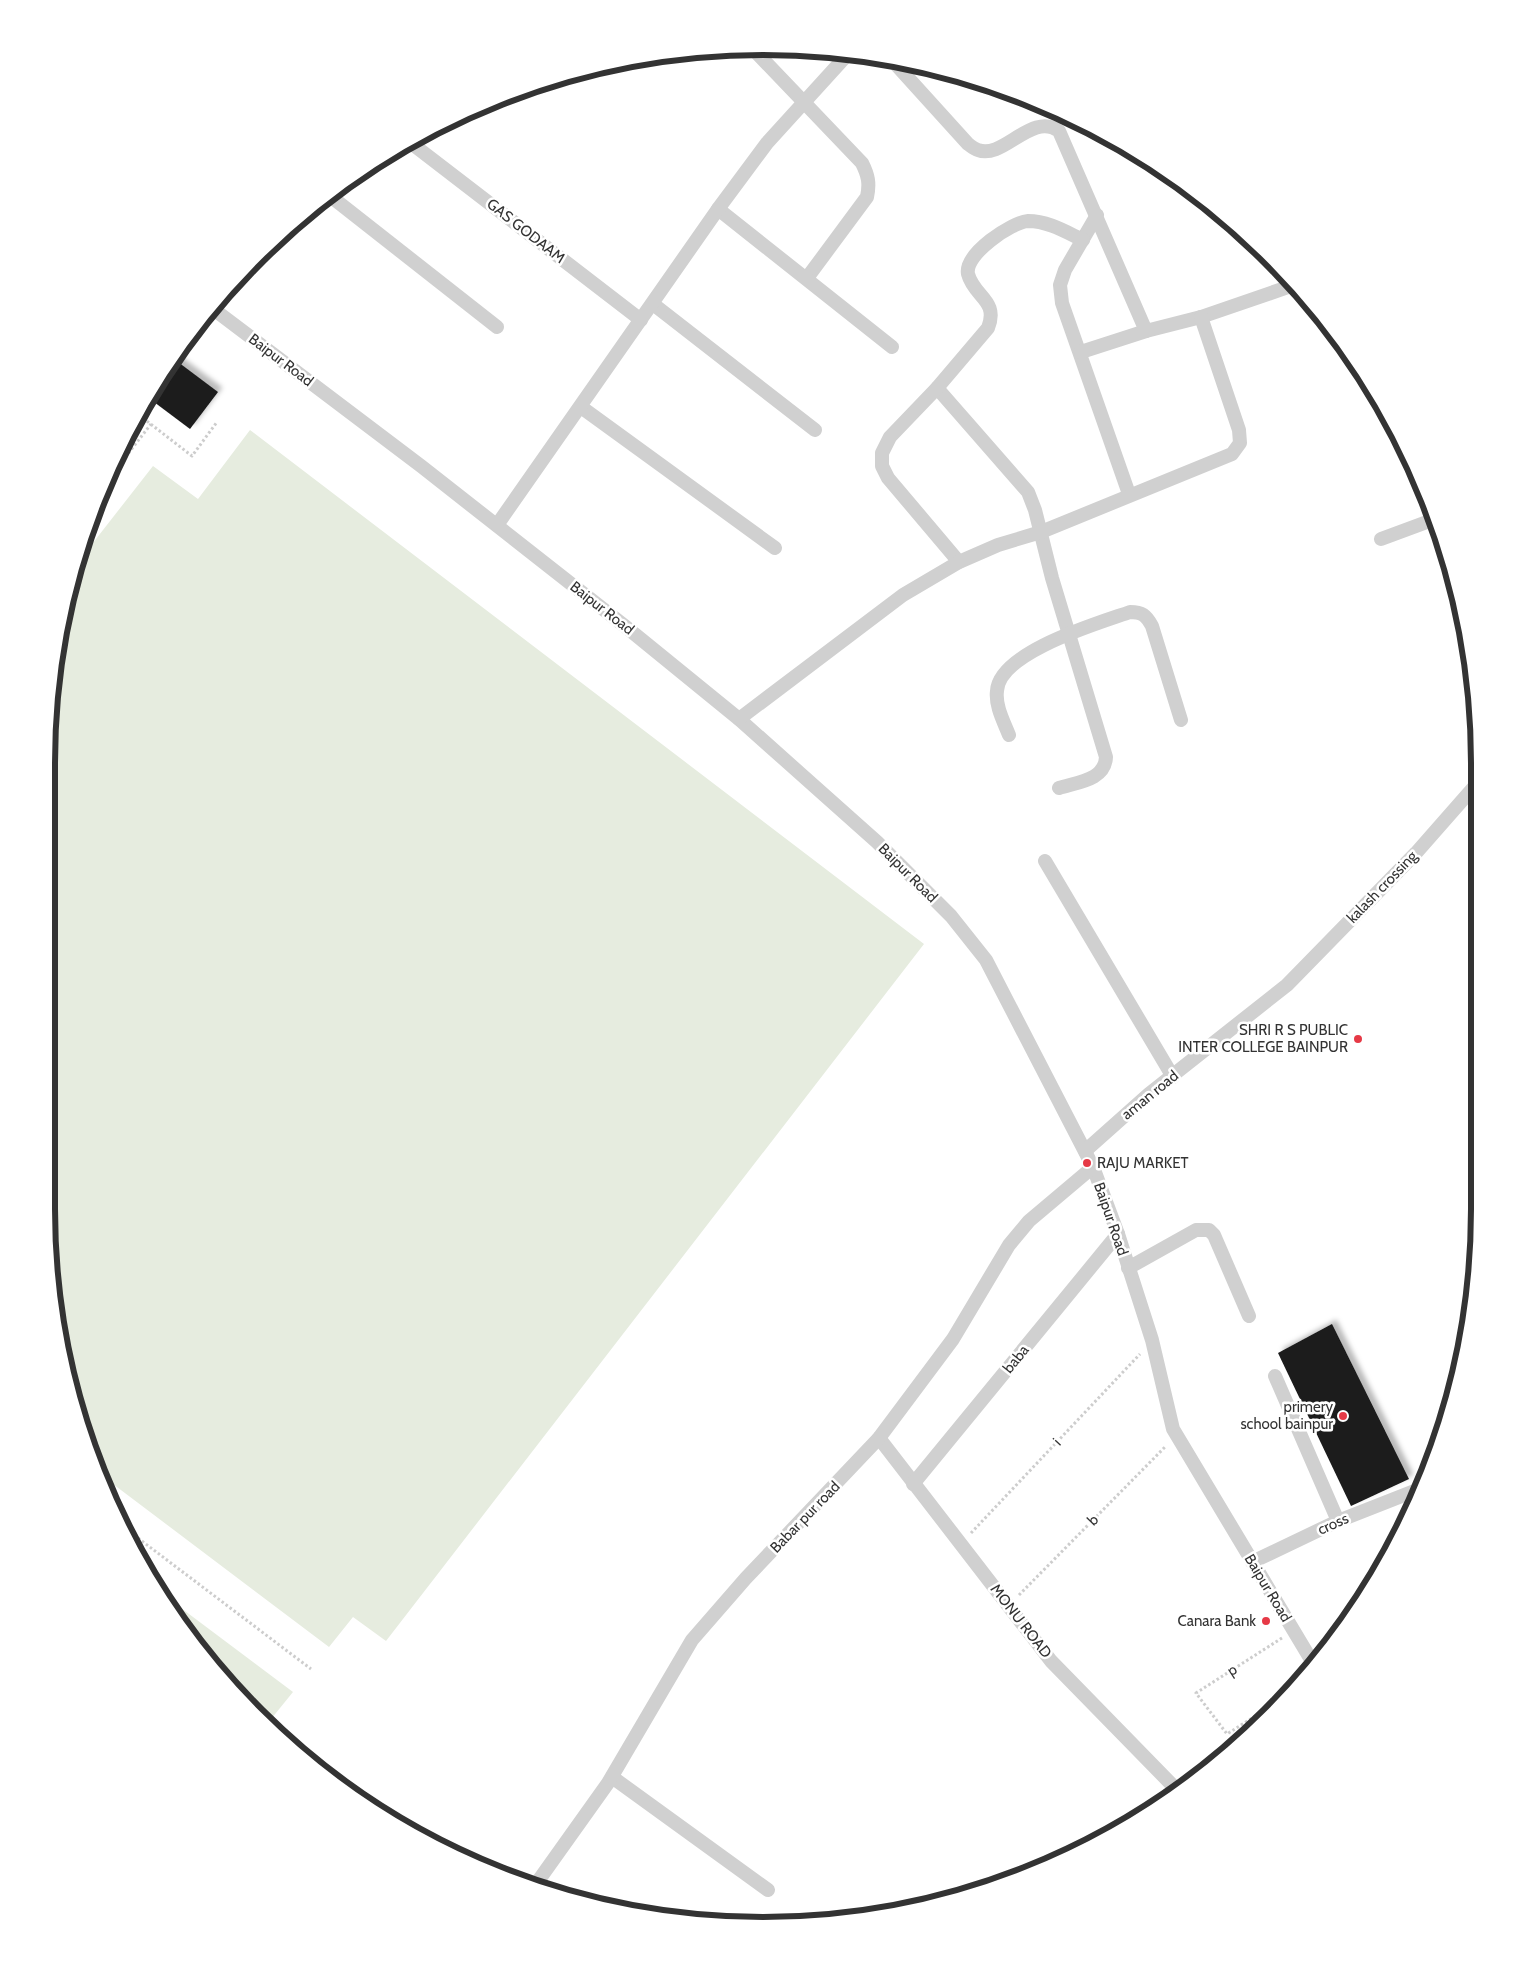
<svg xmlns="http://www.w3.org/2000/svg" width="1526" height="1972" font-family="Cabin,sans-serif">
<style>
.green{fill:#e6ecdf}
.building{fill:#1a1a1a;filter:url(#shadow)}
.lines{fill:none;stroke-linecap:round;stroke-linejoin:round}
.path{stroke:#cdcdcd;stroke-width:3;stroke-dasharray:2.5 2.5;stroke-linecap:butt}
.minor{stroke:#d0d0d0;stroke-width:14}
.poi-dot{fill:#e63946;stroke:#fff;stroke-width:2}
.labels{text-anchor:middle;stroke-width:5;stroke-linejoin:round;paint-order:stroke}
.street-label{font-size:15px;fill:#333;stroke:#fff}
.poi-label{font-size:15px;fill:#333;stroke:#fff;text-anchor:end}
.rim{fill:none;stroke:#333;stroke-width:6}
</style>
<defs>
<filter id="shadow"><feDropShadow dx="4.5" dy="-4.5" stdDeviation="2.5" flood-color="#0004"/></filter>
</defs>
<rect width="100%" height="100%" fill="#fff"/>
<!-- green -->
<g class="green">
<path d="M 250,430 L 924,944 L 386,1641 L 353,1617 L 329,1647 L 105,1478 L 71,1395 L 46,1209 L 48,716 L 78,562 L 153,466 L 198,499 Z"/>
<path d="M 165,1596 L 293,1692 L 267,1724 L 256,1716 Z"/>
</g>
<!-- building -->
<g class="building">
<path d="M 174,359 L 218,392 L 190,429 L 150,399 Z"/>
<path d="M 1332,1324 L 1409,1479 L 1351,1506 L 1278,1353 Z"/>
</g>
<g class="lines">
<!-- path -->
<g class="path">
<path d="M 139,415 L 192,456 L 217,422"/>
<path d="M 104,485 L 151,424"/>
<path d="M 126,1529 L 311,1669"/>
<path d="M 971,1533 L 1140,1354"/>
<path d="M 1019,1595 L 1166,1446"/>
<path d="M 1282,1638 L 1196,1693 L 1227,1734 L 1285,1697"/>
</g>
<!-- minor -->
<g class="minor">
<path d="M 751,47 L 862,163 C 868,175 870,183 867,197 L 807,278"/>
<path d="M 891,59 L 968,144 C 971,146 974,149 978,150 C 1003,160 1032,111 1059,131 L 1146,331"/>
<path d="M 411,143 L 641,320"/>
<path d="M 329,195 L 497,327"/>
<path d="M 718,209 L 892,347"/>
<path d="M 1097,215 L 1065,270 L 1060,285 L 1062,303 L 1129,494"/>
<path d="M 653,304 L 815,430"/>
<path d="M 212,308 L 421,466 L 626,627 L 739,719 L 877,842 L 951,916 L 986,960 L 1093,1167 L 1118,1234 L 1152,1340 L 1173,1429 L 1313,1663"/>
<path d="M 1081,352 L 1146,331 L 1201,317 L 1294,285"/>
<path d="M 937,388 L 1028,492 L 1035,510 L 1052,578 L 1106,757 C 1105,780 1078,782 1059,788"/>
<path d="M 581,407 L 775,548"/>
<path d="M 497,525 L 718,209 L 767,143 L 847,55"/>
<path d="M 1381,539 L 1435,519"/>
<path d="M 959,562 L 888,478 L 882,466 L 882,453 L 890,437 L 937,388 L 988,328 C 999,300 974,297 968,274 C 964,254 1012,222 1028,221 C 1048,221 1066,232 1083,240"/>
<path d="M 739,719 L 903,595 L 959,562 L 998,545 L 1041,532 L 1232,454 L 1240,443 L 1239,430 L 1201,317"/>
<path d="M 1009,735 C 1004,722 995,706 997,691 C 999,652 1099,623 1130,612 C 1142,612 1146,615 1152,626 L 1181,720"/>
<path d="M 1045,861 L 1173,1077"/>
<path d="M 1085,1151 L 1149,1094 L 1287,985 L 1416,853 L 1474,787"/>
<path d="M 1128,1268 L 1196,1230 L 1209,1230 L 1214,1235 L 1249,1316"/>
<path d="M 1275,1376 L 1338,1521"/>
<path d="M 879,1438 L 1051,1661 L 1178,1791"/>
<path d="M 913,1484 L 1118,1234"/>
<path d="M 1252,1562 L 1338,1521 L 1417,1490"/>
<path d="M 612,1777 L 768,1890"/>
<path d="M 536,1884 L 608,1783 L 692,1640 L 746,1578 L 879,1438 L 953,1339 L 1009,1245 L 1029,1221 L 1093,1167"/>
</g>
</g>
<!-- markers -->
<g class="poi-dot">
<circle cx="1358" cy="1039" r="5"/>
<circle cx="1087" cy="1163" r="5"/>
<circle cx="1343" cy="1416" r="5"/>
<circle cx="1266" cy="1621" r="5"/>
</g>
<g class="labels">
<!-- street labels -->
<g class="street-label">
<text transform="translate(526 231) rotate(38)" y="5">GAS GODAAM</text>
<text transform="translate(281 360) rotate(37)" y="5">Baipur Road</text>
<text transform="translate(602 608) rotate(38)" y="5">Baipur Road</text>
<text transform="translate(908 873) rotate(45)" y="5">Baipur Road</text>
<text transform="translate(1382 887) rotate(-46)" y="5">kalash crossing</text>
<text transform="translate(1150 1095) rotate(-39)" y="5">aman road</text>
<text transform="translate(1111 1219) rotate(71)" y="5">Baipur Road</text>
<text transform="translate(1016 1359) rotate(-51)" y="5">baba</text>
<text transform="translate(1057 1442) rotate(-47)" y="5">i</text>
<text transform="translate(805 1517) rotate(-46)" y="5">Babar pur road</text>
<text transform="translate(1093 1520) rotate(-45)" y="5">b</text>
<text transform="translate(1333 1524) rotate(-24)" y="5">cross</text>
<text transform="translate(1268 1588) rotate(59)" y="5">Baipur Road</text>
<text transform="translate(1021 1621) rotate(52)" y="5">MONU ROAD</text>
<text transform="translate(1232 1670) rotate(-33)" y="5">p</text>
</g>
<!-- poi labels -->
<g class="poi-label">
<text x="1348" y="1035">SHRI R S PUBLIC<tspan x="1348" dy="17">INTER COLLEGE BAINPUR</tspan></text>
<text x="1097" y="1168" text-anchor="start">RAJU MARKET</text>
<text x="1333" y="1412">primery<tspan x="1333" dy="17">school bainpur</tspan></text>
<text x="1256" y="1626">Canara Bank</text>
</g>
</g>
<!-- crop -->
<path d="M0 0H1526V1972H0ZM763 55H763A708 708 0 0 1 1471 763V1209A708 708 0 0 1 763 1917H763A708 708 0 0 1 55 1209V763A708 708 0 0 1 763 55Z" fill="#fff" fill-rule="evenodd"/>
<path class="rim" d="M763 55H763A708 708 0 0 1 1471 763V1209A708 708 0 0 1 763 1917H763A708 708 0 0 1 55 1209V763A708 708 0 0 1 763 55Z"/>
</svg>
